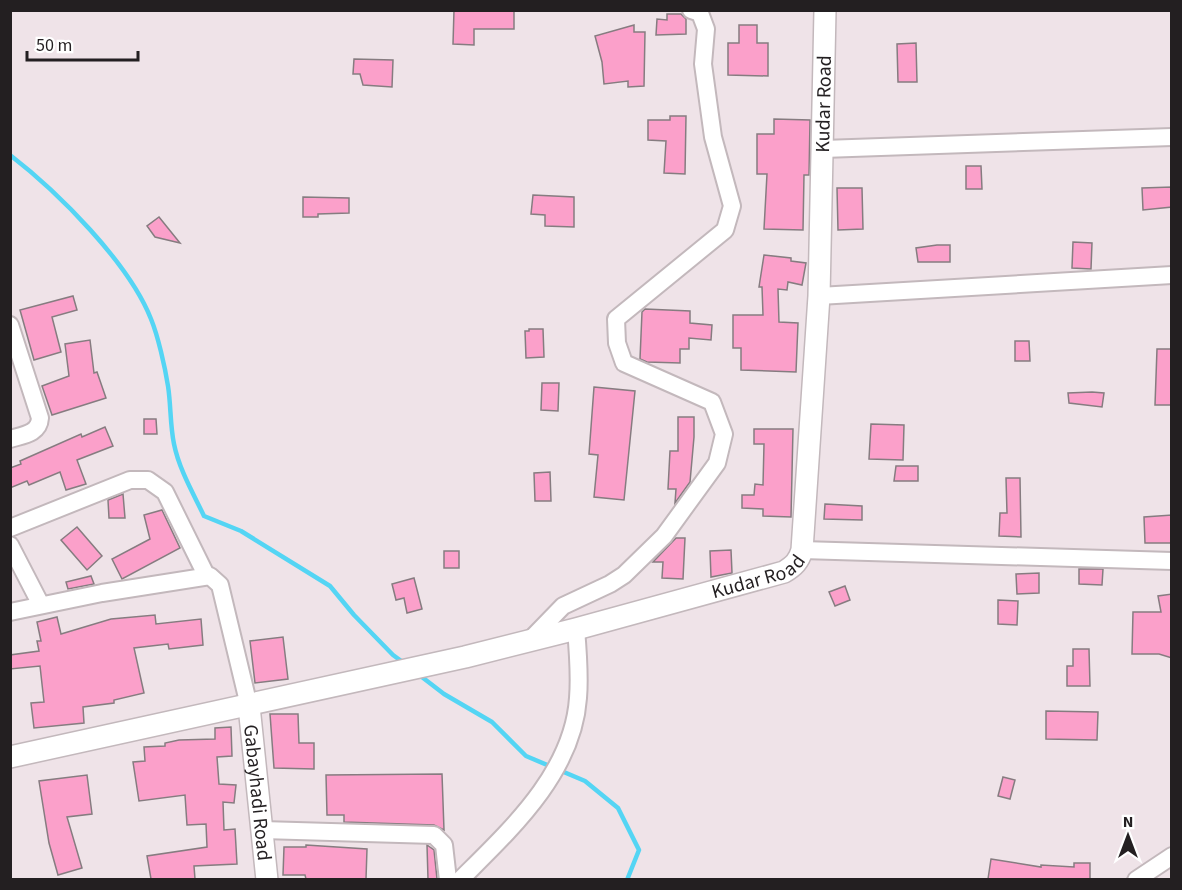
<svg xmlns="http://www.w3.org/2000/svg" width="1182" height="890" font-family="'Source Sans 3',sans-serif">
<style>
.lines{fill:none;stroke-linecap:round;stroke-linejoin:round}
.stream{stroke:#54d5f4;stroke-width:4.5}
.building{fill:#fba0ca;stroke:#867c80;stroke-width:1.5}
.minor-casing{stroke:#c3b8bc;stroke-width:20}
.tertiary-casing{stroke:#c3b8bc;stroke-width:24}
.minor{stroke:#fff;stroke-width:16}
.tertiary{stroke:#fff;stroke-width:21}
.labels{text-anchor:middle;stroke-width:4.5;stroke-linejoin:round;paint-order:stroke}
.street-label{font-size:20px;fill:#231f21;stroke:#fff}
</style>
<rect width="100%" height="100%" fill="#efe3e8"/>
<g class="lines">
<!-- stream -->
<g class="stream">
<path d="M 10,155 C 58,192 129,263 151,319 C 158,336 165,367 168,386 C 171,405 170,425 174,444 C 179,469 193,493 204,516 L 241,531 L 330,586 L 354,615 L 393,655 L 404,663"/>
<path d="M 418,674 L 444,694 L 492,722 L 526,756 L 585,781 L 618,808 L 639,850 L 627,880"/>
</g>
</g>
<!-- building -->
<g class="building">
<path d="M 454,10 L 514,10 L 514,29 L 474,29 L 474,45 L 453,44 Z"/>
<path d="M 667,14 L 681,14 L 686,19 L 686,34 L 656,35 L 657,19 L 667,20 Z"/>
<path d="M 634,25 L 634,32 L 645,32 L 644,86 L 628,87 L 628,81 L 604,84 L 602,62 L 595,36 Z"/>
<path d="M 739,25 L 757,25 L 757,43 L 768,43 L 768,76 L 728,75 L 728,43 L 739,43 Z"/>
<path d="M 916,43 L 917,82 L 898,82 L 897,44 Z"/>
<path d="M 354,59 L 393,60 L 392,87 L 363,85 L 360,74 L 353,74 Z"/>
<path d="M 670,116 L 686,116 L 685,174 L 664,173 L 666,141 L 648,140 L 648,120 L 670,120 Z"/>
<path d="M 774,119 L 810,120 L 809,175 L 804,175 L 803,230 L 764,229 L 767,174 L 757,174 L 757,134 L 774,134 Z"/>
<path d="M 966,166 L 981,166 L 982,189 L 966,189 Z"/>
<path d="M 1172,187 L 1172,207 L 1143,210 L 1142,188 Z"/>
<path d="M 837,188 L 862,188 L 863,229 L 838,230 Z"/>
<path d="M 533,195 L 574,197 L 574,227 L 545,226 L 545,215 L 531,214 Z"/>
<path d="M 303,197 L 349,198 L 349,213 L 318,214 L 318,217 L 303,217 Z"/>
<path d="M 159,217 L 180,243 L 155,237 L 147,226 Z"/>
<path d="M 1073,242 L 1092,243 L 1091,269 L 1072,268 Z"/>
<path d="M 937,245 L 950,245 L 950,262 L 918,262 L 916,248 Z"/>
<path d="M 764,255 L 791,258 L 791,261 L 806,263 L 802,285 L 788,282 L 787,290 L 778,289 L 779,322 L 798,323 L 796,372 L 741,370 L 741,348 L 733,348 L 733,315 L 763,315 L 762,287 L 759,287 Z"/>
<path d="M 73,296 L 77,310 L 52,317 L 61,352 L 34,360 L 20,310 Z"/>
<path d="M 645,309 L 690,311 L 690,323 L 712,325 L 711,340 L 689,338 L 689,349 L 680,349 L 680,363 L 647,362 L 640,359 L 642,312 Z"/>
<path d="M 529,329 L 543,329 L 544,357 L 526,358 L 525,331 L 529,331 Z"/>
<path d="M 90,340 L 94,373 L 97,372 L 106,398 L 52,415 L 42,386 L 69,376 L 65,344 Z"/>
<path d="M 1015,341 L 1029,341 L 1030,361 L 1015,361 Z"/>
<path d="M 1157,349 L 1172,349 L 1172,405 L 1155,405 Z"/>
<path d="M 542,383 L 559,383 L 558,411 L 541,410 Z"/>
<path d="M 594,387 L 635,391 L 624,500 L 594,497 L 598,455 L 589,454 Z"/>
<path d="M 1092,392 L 1104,393 L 1102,407 L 1069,403 L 1068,393 Z"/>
<path d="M 678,417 L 694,417 L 694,437 L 690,482 L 675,503 L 676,489 L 668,489 L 670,451 L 678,451 Z"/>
<path d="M 144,419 L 156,419 L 157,434 L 144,434 Z"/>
<path d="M 871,424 L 904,425 L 903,460 L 869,459 Z"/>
<path d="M 105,427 L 113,446 L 77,460 L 86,484 L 66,490 L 60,472 L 29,485 L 27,481 L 10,488 L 10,468 L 21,464 L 20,461 L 81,434 L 82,437 Z"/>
<path d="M 754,429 L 793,429 L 791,517 L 763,516 L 763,509 L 742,508 L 742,495 L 754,495 L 755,484 L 763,485 L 764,444 L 754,444 Z"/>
<path d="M 896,466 L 918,466 L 918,481 L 894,481 Z"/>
<path d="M 550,472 L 551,501 L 535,501 L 534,473 Z"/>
<path d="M 1006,478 L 1020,478 L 1021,537 L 999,536 L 1000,513 L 1007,513 Z"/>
<path d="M 123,494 L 125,518 L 109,518 L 108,500 Z"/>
<path d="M 825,504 L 862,506 L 862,520 L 824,519 Z"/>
<path d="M 162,510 L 180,548 L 122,579 L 112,559 L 150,539 L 144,515 Z"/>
<path d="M 1172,515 L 1172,543 L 1145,543 L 1144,517 Z"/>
<path d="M 77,527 L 102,556 L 87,570 L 61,540 Z"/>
<path d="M 676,538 L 685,538 L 683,579 L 662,578 L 663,562 L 653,562 Z"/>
<path d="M 731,550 L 732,573 L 711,577 L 710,551 Z"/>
<rect x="444" y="551" width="15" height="17"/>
<path d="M 1079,569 L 1103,569 L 1102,585 L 1079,584 Z"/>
<path d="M 1039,573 L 1039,593 L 1017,594 L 1016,574 Z"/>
<path d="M 91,576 L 94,584 L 68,589 L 66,582 Z"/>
<path d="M 414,578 L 422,609 L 407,613 L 404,598 L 396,600 L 392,584 Z"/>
<path d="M 845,586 L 850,600 L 835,606 L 829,592 Z"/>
<path d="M 1172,594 L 1172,658 L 1159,654 L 1132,654 L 1133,612 L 1161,612 L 1158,596 Z"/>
<path d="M 998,600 L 1018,601 L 1017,625 L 998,624 Z"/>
<path d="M 155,615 L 156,624 L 201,619 L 203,645 L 169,649 L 168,644 L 134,648 L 144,693 L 114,700 L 114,703 L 83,707 L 84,723 L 34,728 L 31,703 L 44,702 L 40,666 L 10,669 L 10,655 L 39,651 L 37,641 L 41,641 L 37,622 L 57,617 L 61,634 L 111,619 Z"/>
<path d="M 283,637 L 288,679 L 255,683 L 250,641 Z"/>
<path d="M 1073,649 L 1089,649 L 1090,686 L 1067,686 L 1067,666 L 1073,666 Z"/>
<path d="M 1046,711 L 1098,712 L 1097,740 L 1046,739 Z"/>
<path d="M 270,714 L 298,714 L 299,743 L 314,743 L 314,769 L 274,768 Z"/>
<path d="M 231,727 L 232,756 L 217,757 L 219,784 L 236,785 L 234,803 L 223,802 L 224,830 L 235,829 L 237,864 L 194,866 L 195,879 L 151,879 L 147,856 L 207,847 L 206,824 L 187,825 L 185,795 L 139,801 L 133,762 L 145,761 L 144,747 L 165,746 L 165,743 L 179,740 L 215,739 L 215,728 Z"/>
<path d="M 442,774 L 444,830 L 434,825 L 344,822 L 344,815 L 327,815 L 326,775 Z"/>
<path d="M 87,775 L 92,814 L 67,817 L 82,868 L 58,875 L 49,843 L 39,781 Z"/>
<path d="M 1003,777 L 1015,780 L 1010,799 L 998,796 Z"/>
<path d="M 306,845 L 367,849 L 366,879 L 306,879 L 305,875 L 283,875 L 284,847 L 306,847 Z"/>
<path d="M 427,845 L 434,850 L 437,879 L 428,879 Z"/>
<path d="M 991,859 L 1041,867 L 1041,865 L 1074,867 L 1074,863 L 1090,863 L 1090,879 L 988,879 Z"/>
</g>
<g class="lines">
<!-- minor casing -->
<g class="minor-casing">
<g id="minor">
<path d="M 823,149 L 1172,137"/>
<path d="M 819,296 L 1172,275"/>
<path d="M 10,325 L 40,418 C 39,434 23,435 10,439"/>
<path d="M 10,528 L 130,480 L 148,480 L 165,492 L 206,575"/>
<path d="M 10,545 L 41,605"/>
<path d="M 802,550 L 1172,561"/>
<path d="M 10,612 L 102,593 L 210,576 L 220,585 L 249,706"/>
<path d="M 530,640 L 563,606 L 610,584 L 624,575 L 664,536 L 717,463 L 724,434 L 712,402 L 624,363 L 617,343 L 616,319 L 725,230 L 732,206 L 713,137 L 703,64 L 706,29 L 700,13 L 691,10"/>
<path d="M 262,830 L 434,835 L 444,845 L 448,880"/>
<path d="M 460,880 C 510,830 573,773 578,698 C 580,675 578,652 576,629"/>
<path d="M 1136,880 L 1172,856"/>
</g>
</g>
<!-- tertiary casing -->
<g class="tertiary-casing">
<g id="tertiary">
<path id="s1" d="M 249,706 L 267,880"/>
<path id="s2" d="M 10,757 L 465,657 L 576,629 L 784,572 C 794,566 799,561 802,550 L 819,296 L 825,10"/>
</g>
</g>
<!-- minor -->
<use href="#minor" class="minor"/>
<!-- tertiary -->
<use href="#tertiary" class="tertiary"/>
</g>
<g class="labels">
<!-- street labels -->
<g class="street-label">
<text dy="7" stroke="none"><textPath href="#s2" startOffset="1272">Kudar Road</textPath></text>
<text dy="7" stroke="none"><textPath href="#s2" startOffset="770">Kudar Road</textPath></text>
<text dy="7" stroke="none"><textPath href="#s1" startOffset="87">Gabayhadi Road</textPath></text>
</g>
</g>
<!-- border -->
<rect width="1182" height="890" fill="none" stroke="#231f21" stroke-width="24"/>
<!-- north arrow -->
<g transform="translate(1128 836)" stroke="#ffffff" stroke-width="4.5" paint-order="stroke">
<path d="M0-4.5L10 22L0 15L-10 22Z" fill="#231f21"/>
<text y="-9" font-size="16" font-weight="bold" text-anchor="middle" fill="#231f21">N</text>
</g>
<!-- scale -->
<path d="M27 51v9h111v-9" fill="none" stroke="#231f21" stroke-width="3"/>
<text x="36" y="51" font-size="18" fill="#231f21" stroke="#ffffff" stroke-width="4.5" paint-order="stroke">50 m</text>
</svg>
